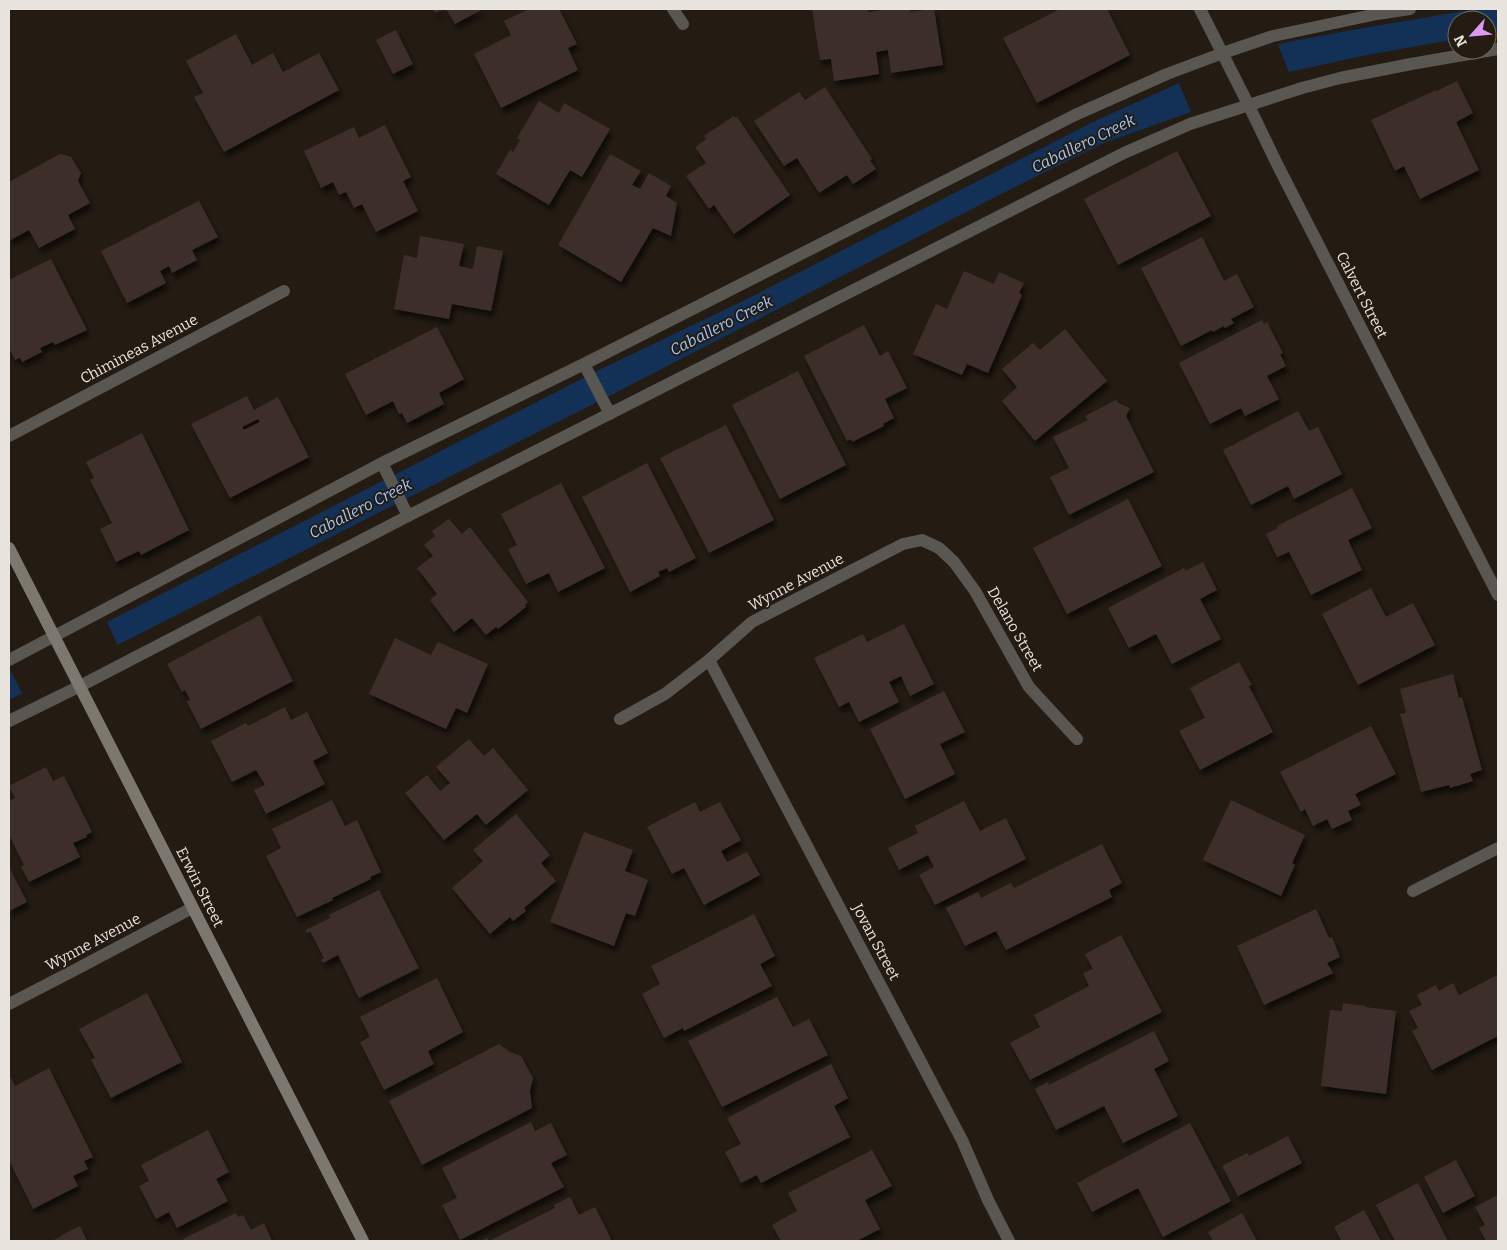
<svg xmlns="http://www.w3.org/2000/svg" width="1507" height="1250" font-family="Bitter,serif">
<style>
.water{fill:#133156}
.pier{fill:#241c13}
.building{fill:#3d2f2c;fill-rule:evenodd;filter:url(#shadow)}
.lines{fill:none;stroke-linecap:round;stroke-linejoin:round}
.lane{stroke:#5a5752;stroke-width:12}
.street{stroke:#5a5752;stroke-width:12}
.secondary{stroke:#7c786f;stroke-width:12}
.labels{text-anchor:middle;stroke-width:4;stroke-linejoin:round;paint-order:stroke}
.street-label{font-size:15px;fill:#e9e4dd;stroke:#241c13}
.water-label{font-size:16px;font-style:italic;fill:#9ec6f9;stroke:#241c13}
</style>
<defs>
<filter id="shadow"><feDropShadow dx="3" dy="5.5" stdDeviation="2.5" flood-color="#0009"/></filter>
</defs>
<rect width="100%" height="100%" fill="#241c13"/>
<!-- water -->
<path class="water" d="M 1475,9 L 1498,9 L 1498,32 L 1487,34 L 1487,20 L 1457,20 L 1457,39 L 1367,55 L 1289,72 L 1191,112 L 1104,143 L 1003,193 L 613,394 L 9,700 L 9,671 L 10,670 L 107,622 L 601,369 L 751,297 L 1093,122 L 1179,83 L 1278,44 L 1352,30 Z"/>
<!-- pier -->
<g class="pier">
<path d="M 1278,44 L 1289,72 L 1191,112 L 1179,83 Z"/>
<path d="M 107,622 L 118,646 L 22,693 L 10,670 Z"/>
</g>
<!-- building -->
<g class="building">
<path d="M 433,9 L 444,9 L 435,13 Z"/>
<path d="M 446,9 L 483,9 L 455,24 Z"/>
<path d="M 529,9 L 559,9 L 577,44 L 568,48 L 578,70 L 501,108 L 474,54 L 511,35 L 504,21 Z"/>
<path d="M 812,9 L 868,9 L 868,12 L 892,9 L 910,9 L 910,12 L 934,9 L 943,65 L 891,73 L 888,50 L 876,52 L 879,74 L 834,81 L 831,59 L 820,60 Z"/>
<path d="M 1060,9 L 1107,9 L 1130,55 L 1037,103 L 1003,38 Z"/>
<path d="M 396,30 L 413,64 L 393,74 L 376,40 Z"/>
<path d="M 236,34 L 252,65 L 273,53 L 283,72 L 319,53 L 339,90 L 224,152 L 194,97 L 203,93 L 186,61 Z"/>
<path d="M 1457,81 L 1473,113 L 1456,122 L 1479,170 L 1420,199 L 1404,166 L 1395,171 L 1371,120 L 1436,90 L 1437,91 Z"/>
<path d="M 825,87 L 872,159 L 870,160 L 876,169 L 853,184 L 847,175 L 819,193 L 797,158 L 784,166 L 754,121 L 799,92 L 805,100 Z"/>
<path d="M 539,101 L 559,113 L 564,103 L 610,129 L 582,177 L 570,170 L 549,205 L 496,174 L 510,150 L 513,152 L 520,140 L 517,138 Z"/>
<path d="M 734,116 L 735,118 L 737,117 L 790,195 L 734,234 L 714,205 L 709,209 L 686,176 L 706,163 L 695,147 L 707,139 L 704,136 Z"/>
<path d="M 385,125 L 411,177 L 403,181 L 418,211 L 376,232 L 362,204 L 354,208 L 346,192 L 339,195 L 333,182 L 321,188 L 304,151 L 354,127 L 359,138 Z"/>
<path d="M 1177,151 L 1211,216 L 1118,265 L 1084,199 Z"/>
<path d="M 60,154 L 71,157 L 81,173 L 78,181 L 90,203 L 68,215 L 75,229 L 39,248 L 29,230 L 9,241 L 9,182 Z"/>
<path d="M 610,154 L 641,171 L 632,185 L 640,189 L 649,173 L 671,186 L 666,196 L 677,203 L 671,236 L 653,228 L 621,282 L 558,245 Z"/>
<path d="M 199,201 L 218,237 L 192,250 L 197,260 L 172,273 L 169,266 L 160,271 L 166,283 L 127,303 L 101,251 Z"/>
<path d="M 420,236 L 464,244 L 459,266 L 473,269 L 477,246 L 503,251 L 491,311 L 452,304 L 449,319 L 394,309 L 404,255 L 417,258 Z"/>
<path d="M 1202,237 L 1224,281 L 1237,274 L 1254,307 L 1231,319 L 1234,323 L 1225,328 L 1224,326 L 1213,332 L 1212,330 L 1181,346 L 1141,268 Z"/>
<path d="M 51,259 L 87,330 L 55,345 L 53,342 L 40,348 L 42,352 L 22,362 L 20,358 L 15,360 L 9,348 L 9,280 Z"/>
<path d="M 964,271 L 994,284 L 999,272 L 1024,283 L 1019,293 L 1022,295 L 988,373 L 967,364 L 962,375 L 913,354 L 936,304 L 947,309 Z"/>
<path d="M 1262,320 L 1264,324 L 1267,322 L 1283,353 L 1280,354 L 1286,366 L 1267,376 L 1279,399 L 1245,416 L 1241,408 L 1210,424 L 1179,363 Z"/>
<path d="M 864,325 L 880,356 L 888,351 L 907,388 L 885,399 L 894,418 L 883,424 L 884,426 L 852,442 L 851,439 L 847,441 L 804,356 Z"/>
<path d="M 437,327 L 464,379 L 439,393 L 444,404 L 407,423 L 402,413 L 399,414 L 393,401 L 366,415 L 345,374 Z"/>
<path d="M 1065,329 L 1107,381 L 1035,441 L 1002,401 L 1017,387 L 1002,369 L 1033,343 L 1040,350 Z"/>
<path d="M 798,371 L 846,465 L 780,499 L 732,405 Z"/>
<path d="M 247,396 L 254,410 L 278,397 L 309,457 L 230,498 L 191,424 ZM 258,419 L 260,422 L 244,430 L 242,427 Z"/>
<path d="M 1116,400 L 1118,403 L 1130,408 L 1126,416 L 1154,472 L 1069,515 L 1050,477 L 1069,468 L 1053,437 L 1088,420 L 1085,416 Z"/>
<path d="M 1298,411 L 1309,431 L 1318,427 L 1342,474 L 1294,499 L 1288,486 L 1251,505 L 1223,450 Z"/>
<path d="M 726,425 L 774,520 L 709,553 L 660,458 Z"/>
<path d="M 142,433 L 189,530 L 141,555 L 139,551 L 116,562 L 100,529 L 112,523 L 90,480 L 94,478 L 86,462 Z"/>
<path d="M 647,463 L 696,558 L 669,572 L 667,568 L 658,572 L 660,576 L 630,592 L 582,497 Z"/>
<path d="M 561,483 L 605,568 L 558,592 L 549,573 L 526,584 L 508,549 L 517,545 L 501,514 Z"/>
<path d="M 1352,488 L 1372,528 L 1348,540 L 1362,570 L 1311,595 L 1289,552 L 1277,557 L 1266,534 L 1278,528 L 1277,526 Z"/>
<path d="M 1128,499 L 1162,566 L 1067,614 L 1033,548 Z"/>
<path d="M 449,519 L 462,534 L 470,527 L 528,602 L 525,605 L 526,607 L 498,629 L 496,627 L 486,635 L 472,618 L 454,632 L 430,600 L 437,594 L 417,568 L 433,556 L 424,545 L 435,536 L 432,531 Z"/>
<path d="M 1203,562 L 1217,590 L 1200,599 L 1221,639 L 1172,664 L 1156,634 L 1129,648 L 1108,608 L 1184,568 L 1185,571 Z"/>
<path d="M 1371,588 L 1386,617 L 1413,603 L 1435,645 L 1358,685 L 1322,614 Z"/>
<path d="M 260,615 L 293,681 L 201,729 L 187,702 L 190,700 L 185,690 L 182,692 L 167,664 Z"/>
<path d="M 904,624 L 934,684 L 910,696 L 901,676 L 889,682 L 899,702 L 859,722 L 849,702 L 839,707 L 814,658 L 863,634 L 867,642 Z"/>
<path d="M 395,638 L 431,655 L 438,642 L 488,664 L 467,713 L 456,708 L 446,729 L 369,694 Z"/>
<path d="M 1239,662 L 1252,685 L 1249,686 L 1273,732 L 1200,770 L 1179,731 L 1205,718 L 1190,688 Z"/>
<path d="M 1453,674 L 1459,698 L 1462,697 L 1482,770 L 1470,774 L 1473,781 L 1450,788 L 1449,785 L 1421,792 L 1400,714 L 1406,713 L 1400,689 Z"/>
<path d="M 944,691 L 965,732 L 940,744 L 955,774 L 905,799 L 870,729 Z"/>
<path d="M 285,707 L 291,720 L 307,712 L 328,753 L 313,761 L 325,784 L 266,814 L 254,790 L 265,785 L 256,770 L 232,782 L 211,741 L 246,723 L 248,726 Z"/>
<path d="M 1371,726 L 1396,774 L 1355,794 L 1361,805 L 1348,811 L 1352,820 L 1332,829 L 1327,819 L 1313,826 L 1305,809 L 1301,812 L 1280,772 Z"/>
<path d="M 469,739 L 484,756 L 493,748 L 528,790 L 486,825 L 477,814 L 444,840 L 405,793 L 427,775 L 440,791 L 450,783 L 436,767 Z"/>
<path d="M 46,767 L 53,781 L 64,776 L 92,832 L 86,835 L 87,837 L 73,843 L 80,857 L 29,882 L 21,867 L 24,865 L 9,835 L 9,801 L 15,798 L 9,786 Z"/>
<path d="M 332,800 L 345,826 L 357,820 L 381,872 L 370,877 L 371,879 L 332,898 L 333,900 L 297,917 L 266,856 L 281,848 L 272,829 Z"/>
<path d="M 1231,800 L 1305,835 L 1292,863 L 1295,865 L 1281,896 L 1203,860 Z"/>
<path d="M 964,801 L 980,831 L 1006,818 L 1026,859 L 935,905 L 919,875 L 934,867 L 928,855 L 899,870 L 888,848 L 918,833 L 915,826 Z"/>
<path d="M 695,802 L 700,812 L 720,802 L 741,840 L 721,851 L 727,862 L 747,852 L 760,875 L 704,905 L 684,868 L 672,874 L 647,827 Z"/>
<path d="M 516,814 L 550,855 L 541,863 L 556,881 L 524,908 L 526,911 L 513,921 L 510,917 L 490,934 L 452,888 L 483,861 L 473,850 Z"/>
<path d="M 584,832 L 633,850 L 625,871 L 648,880 L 635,916 L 626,913 L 614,946 L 550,922 Z"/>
<path d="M 1102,844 L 1122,883 L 1109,890 L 1112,897 L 1006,950 L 996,931 L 965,946 L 946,908 L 978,892 L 981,898 L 1011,883 L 1014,888 Z"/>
<path d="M 9,867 L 27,902 L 9,911 Z"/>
<path d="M 379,890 L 419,968 L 359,998 L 338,955 L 323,963 L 321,960 L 324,958 L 310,931 L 307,933 L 306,930 L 330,918 L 329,915 Z"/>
<path d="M 1316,909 L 1329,938 L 1332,937 L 1340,957 L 1327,963 L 1333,973 L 1264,1005 L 1237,946 Z"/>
<path d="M 754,914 L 775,956 L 760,964 L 772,986 L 684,1031 L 683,1028 L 664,1038 L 642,994 L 660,984 L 651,966 Z"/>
<path d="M 1121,935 L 1162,1012 L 1030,1080 L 1010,1043 L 1040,1027 L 1034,1015 L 1089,986 L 1083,973 L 1093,969 L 1085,954 Z"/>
<path d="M 1497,975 L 1498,978 L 1498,1036 L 1432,1070 L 1412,1031 L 1418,1028 L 1409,1011 L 1422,1005 L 1417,995 L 1436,985 L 1439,991 L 1453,983 L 1459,995 Z"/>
<path d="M 437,978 L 463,1032 L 428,1051 L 434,1064 L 384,1090 L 360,1042 L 370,1037 L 360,1017 Z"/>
<path d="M 147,993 L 182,1062 L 111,1098 L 91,1060 L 95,1058 L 79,1029 Z"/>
<path d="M 777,997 L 793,1027 L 809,1019 L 828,1055 L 722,1107 L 688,1041 Z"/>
<path d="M 1343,1003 L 1366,1006 L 1365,1007 L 1396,1011 L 1386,1094 L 1321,1086 L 1330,1010 L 1342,1011 Z"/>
<path d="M 1154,1031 L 1169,1061 L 1154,1069 L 1178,1116 L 1123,1143 L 1104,1106 L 1056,1130 L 1035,1089 L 1048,1082 L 1049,1085 Z"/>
<path d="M 499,1044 L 510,1052 L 521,1056 L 533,1078 L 530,1091 L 532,1108 L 422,1165 L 389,1101 Z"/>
<path d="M 831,1064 L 848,1098 L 834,1106 L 850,1137 L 761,1183 L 757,1175 L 741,1183 L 725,1152 L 741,1144 L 727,1118 Z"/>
<path d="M 49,1068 L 93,1157 L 84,1161 L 88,1169 L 73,1176 L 78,1186 L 33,1209 L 9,1160 L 9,1074 L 15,1086 Z"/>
<path d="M 531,1122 L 535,1131 L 551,1123 L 567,1155 L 551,1163 L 564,1187 L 460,1240 L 442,1205 L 457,1198 L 442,1168 Z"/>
<path d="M 1190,1123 L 1231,1201 L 1163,1237 L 1138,1188 L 1092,1212 L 1077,1183 Z"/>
<path d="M 208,1130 L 229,1172 L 216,1179 L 228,1201 L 177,1228 L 169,1212 L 156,1219 L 139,1186 L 149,1181 L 141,1165 Z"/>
<path d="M 1288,1136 L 1302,1163 L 1238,1196 L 1222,1166 L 1247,1153 L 1249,1156 Z"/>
<path d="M 872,1150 L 892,1186 L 865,1200 L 880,1229 L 857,1241 L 781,1241 L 772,1225 L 797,1211 L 788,1193 Z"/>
<path d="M 1456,1160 L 1475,1196 L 1443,1213 L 1424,1177 Z"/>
<path d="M 1418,1183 L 1448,1241 L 1395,1241 L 1376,1205 Z"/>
<path d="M 1498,1195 L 1498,1241 L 1486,1241 L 1479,1228 L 1485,1225 L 1475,1207 Z"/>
<path d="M 570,1197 L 579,1215 L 595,1207 L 611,1239 L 607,1241 L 480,1241 L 487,1238 L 489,1241 L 555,1208 L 554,1205 Z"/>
<path d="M 1364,1210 L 1381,1241 L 1339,1241 L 1341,1240 L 1334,1227 Z"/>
<path d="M 236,1213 L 238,1217 L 243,1215 L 251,1230 L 264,1223 L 272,1241 L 185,1241 L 183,1239 Z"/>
<path d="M 1242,1213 L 1257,1241 L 1213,1241 L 1208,1232 Z"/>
<path d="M 80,1226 L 87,1241 L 52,1241 L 62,1236 L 62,1235 Z"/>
</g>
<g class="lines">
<!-- lane -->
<g class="lane">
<path d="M 584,364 L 610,414"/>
<path d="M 382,463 L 408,516"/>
<path d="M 9,660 L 382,463 L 584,364 L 1075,115 L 1167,74 L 1223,53 L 1273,36 L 1377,14 L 1410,9"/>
<path d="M 9,721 L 80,686 L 408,516 L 1124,153 L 1190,124 L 1302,88 L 1340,78 L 1411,64 L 1498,49"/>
</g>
<!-- street -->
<g class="street">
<path d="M 673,9 L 683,24"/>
<path d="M 1200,9 L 1249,106 L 1278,166 L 1498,595"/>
<path d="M 9,436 L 284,291"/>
<path d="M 709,660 L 962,1140 L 988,1200 L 1009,1241"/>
<path d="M 620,719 L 665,694 L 709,660 L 752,622 L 903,544 L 922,540 L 939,548 L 954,562 L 975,591 L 1029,687 L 1077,739"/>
<path d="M 1413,891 L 1498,848"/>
<path d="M 9,1004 L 69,973 L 192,908"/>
</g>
<!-- secondary -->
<path class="secondary" d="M 9,548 L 363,1241"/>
</g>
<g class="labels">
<!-- street labels -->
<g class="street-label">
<text transform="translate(1362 295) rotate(63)" y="5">Calvert Street</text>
<text transform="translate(139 349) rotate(-28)" y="5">Chimineas Avenue</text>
<text transform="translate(796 582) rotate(-28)" y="5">Wynne Avenue</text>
<text transform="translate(1015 629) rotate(60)" y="5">Delano Street</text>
<text transform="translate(200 887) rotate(63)" y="5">Erwin Street</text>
<text transform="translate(93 942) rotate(-28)" y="5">Wynne Avenue</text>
<text transform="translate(876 942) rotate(62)" y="5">Jovan Street</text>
</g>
<!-- water labels -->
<g class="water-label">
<text transform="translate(1083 143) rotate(-26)" y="6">Caballero Creek</text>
<text transform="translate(721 325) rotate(-27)" y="6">Caballero Creek</text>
<text transform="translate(360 508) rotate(-27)" y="6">Caballero Creek</text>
</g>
</g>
<!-- border -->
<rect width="1507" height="1250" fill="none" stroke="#e9e4dd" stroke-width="20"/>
<!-- north arrow -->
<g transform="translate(1472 35) rotate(243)"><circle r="24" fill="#241c13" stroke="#736c64"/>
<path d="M0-4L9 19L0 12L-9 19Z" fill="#db99f5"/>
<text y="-8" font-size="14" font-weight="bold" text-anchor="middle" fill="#e9e4dd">N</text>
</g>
</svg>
